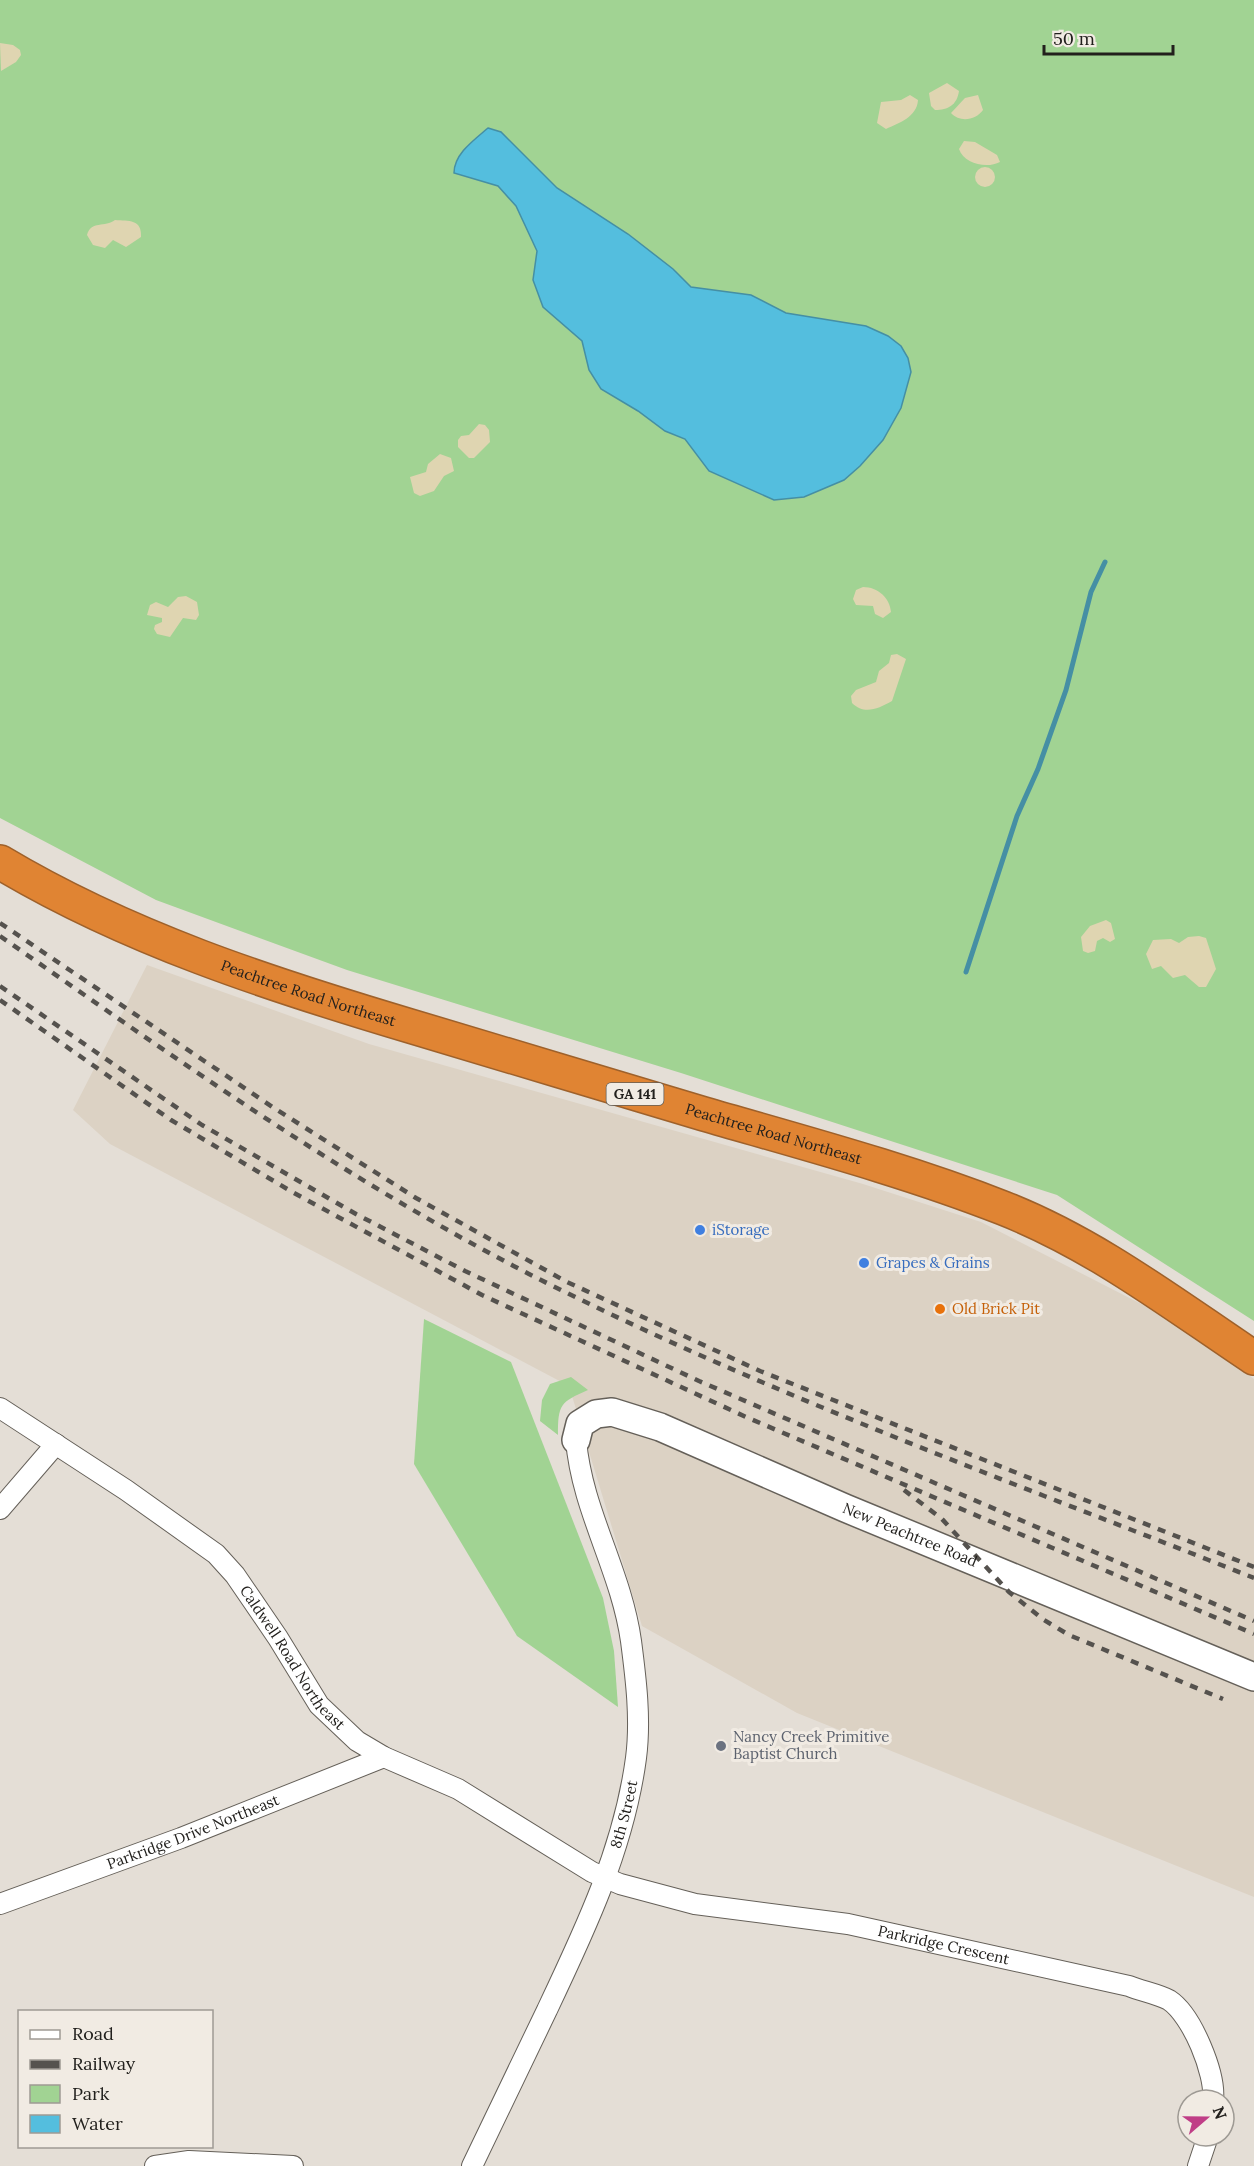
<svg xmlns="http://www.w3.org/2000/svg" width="1254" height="2166" font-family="Lora,serif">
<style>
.built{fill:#dcd2c4}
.green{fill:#a1d393}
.sand{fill:#dfd5b1}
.water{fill:#54bede;stroke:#458fa4;stroke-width:1.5}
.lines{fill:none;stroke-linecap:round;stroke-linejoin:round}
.stream{stroke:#458fa4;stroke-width:5}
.street-casing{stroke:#656059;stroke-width:22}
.secondary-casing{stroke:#656059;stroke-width:30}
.highway-casing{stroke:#9e612b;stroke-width:36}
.street{stroke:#fff;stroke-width:20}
.secondary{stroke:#fff;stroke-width:27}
.highway{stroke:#e08433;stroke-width:33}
.rail{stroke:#55524e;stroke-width:4.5;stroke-dasharray:8 8;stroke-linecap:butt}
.shop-dot{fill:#3f7fe0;stroke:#f1ebe3;stroke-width:2}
.food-dot{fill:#e8710a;stroke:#f1ebe3;stroke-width:2}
.worship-dot{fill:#6b7280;stroke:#f1ebe3;stroke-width:2}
.labels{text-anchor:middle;stroke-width:6;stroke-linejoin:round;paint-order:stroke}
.shield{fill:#f1ebe3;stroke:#605d58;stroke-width:1.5}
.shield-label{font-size:14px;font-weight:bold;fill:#22201d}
.street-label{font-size:15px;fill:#22201d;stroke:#f1ebe3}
.shop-label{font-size:15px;fill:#366cbe;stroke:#f1ebe3;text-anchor:start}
.food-label{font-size:15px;fill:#c56008;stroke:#f1ebe3;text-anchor:start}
.worship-label{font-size:15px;fill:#5b616d;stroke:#f1ebe3;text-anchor:start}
</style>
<rect width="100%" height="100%" fill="#e4ded6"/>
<!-- built -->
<path class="built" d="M 147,965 L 369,1044 L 863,1184 L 981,1222 L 1153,1310 L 1203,1341 L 1254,1379 L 1254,1897 L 797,1713 L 642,1626 L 569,1386 L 110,1144 L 73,1110 Z"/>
<!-- green -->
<g class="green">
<path d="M 0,0 L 1254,0 L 1254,1321 L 1057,1195 L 681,1073 L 347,970 L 156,900 L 0,818 Z"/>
<path d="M 424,1319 L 511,1362 L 603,1598 L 614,1651 L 618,1707 L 517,1636 L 414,1464 Z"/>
<path d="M 571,1377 L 588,1390 C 560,1402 558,1405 558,1435 L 540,1421 L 542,1400 L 550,1384 Z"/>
</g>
<!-- sand -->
<g class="sand">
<path d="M 0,43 L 13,45 L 20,50 L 21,55 L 16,62 L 1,71 Z"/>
<path d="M 947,83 L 959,91 C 957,105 948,110 935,110 L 931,106 L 929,93 Z"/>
<path d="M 910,95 L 918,100 C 917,117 899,123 886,129 L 877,123 L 881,102 L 901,100 Z"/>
<path d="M 978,95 L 983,110 C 976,120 960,123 951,113 L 965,98 Z"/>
<path d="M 964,141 L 975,142 L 997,155 L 1000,162 C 987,169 964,164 959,149 Z"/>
<circle cx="985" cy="177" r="10"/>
<path d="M 115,220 C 129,221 142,219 141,237 L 126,247 L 113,240 L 105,248 L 93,245 L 87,235 C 91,220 105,228 115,220 Z"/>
<path d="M 479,424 L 485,425 L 489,430 L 490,442 L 474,458 L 469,458 L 458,447 L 458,440 L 461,436 L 469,435 Z"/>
<path d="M 440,454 L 451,458 L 454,471 L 444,476 L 434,491 L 420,496 L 414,493 L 410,477 L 426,472 L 428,464 Z"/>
<path d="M 863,587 C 878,587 890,598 891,612 L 883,618 L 875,614 L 873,606 L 856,605 L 853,599 L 856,590 Z"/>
<path d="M 186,596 L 197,602 L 199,615 L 196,620 L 183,618 L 170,637 L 157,634 L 154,629 L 155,625 L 162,622 L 162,618 L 147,615 L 150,605 L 156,602 L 168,607 L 178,597 Z"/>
<path d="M 897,654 L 906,659 L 892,701 C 878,709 864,715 852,703 L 851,696 L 856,690 L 876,682 L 879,671 L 889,663 L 891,655 Z"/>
<path d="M 1106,920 L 1111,923 L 1115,939 L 1110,942 L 1103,938 L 1097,941 L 1095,951 L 1088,953 L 1083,951 L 1081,937 L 1090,926 Z"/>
<path d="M 1199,936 L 1206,938 L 1216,969 L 1206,987 L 1199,987 L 1185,975 L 1173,978 L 1161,966 L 1152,969 L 1146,954 L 1153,940 L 1171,939 L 1179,943 L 1188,937 Z"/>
</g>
<!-- water -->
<path class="water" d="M 488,128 L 501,132 L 557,188 L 628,234 L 673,269 L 691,287 L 751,295 L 786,313 L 866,326 L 888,336 L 901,346 L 908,358 L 911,372 L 901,408 L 883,440 L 860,466 L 844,480 L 804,497 L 774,500 L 709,471 L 685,439 L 665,431 L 638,411 L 601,389 L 589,370 L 582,341 L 543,307 L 533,280 L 537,251 L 516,206 L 498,186 L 454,173 C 454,154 474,140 488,128 Z"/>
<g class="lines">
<!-- stream -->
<path class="stream" d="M 966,972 L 1017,816 L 1038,769 L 1066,690 L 1091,592 L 1105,562"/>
<!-- street casing -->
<g class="street-casing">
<g id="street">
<path id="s1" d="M 0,1408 L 126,1490 L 216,1554 L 235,1575 L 278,1638 L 319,1705 L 357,1741 L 384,1757 L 458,1789 L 592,1872 L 620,1884 L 695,1904 L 848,1924 L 1129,1986 C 1141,1991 1158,1994 1169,2000 C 1192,2015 1216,2074 1213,2100"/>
<path d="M 0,1509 L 56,1444"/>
<path id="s2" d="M 0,1904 L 181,1838 L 384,1757"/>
<path d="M 155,2166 L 189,2161 L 293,2166"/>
<path id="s3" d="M 472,2166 C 497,2114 522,2062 547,2010 C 585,1930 624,1848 636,1758 C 641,1720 636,1679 631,1641 C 621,1570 582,1511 576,1440"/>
<path d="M 1198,2166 L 1208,2136"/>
</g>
</g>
<!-- secondary casing -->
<g class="secondary-casing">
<g id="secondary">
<path id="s4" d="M 576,1440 L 580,1424 L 596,1414 L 612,1412 L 660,1427 L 845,1508 L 1254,1677"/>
</g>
</g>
<!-- highway casing -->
<g class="highway-casing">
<g id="highway">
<path id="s5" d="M 0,862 C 127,938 269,984 410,1026 C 508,1055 606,1085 704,1114 C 804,1143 906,1170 1003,1208 C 1095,1244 1173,1304 1254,1358"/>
</g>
</g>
<!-- street -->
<use href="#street" class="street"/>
<!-- secondary -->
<use href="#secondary" class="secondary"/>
<!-- highway -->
<use href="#highway" class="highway"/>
<!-- rail -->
<g class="rail">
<path d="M 0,923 L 274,1108 L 416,1198 L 567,1282 L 760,1371 L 1254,1567"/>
<path d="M 0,936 C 182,1063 365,1194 565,1292 C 788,1402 1023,1486 1254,1578"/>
<path d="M 0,986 L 202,1125 L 356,1214 L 465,1271 L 699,1381 L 1254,1621"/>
<path d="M 0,1000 L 171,1120 L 294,1193 L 482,1295 L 746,1417 L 1254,1634"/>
<path d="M 904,1490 L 942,1519 L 1009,1592 L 1044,1620 L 1069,1635 L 1223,1699"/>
</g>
</g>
<!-- markers -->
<g class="shop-dot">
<circle cx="700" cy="1230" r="6"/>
<circle cx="864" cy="1263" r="6"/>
</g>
<circle class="food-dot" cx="940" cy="1309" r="6"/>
<circle class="worship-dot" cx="721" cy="1746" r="6"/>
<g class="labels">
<!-- shield labels -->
<rect class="shield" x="606.5" y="1083" width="57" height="22" rx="4.5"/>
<g class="shield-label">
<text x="635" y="1099">GA 141</text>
</g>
<!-- street labels -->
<g class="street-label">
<text dy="5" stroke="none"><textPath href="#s5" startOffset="336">Peachtree Road Northeast</textPath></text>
<text dy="5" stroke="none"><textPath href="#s5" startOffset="822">Peachtree Road Northeast</textPath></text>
<text dy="5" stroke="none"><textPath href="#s4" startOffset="374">New Peachtree Road</textPath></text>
<text dy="5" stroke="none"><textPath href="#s1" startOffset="390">Caldwell Road Northeast</textPath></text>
<text dy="5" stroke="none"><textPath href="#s3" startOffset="384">8th Street</textPath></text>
<text dy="5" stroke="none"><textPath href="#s2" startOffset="206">Parkridge Drive Northeast</textPath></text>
<text dy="5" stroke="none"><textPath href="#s1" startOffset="1126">Parkridge Crescent</textPath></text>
</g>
<!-- shop labels -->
<g class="shop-label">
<text x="712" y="1235">iStorage</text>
<text x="876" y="1268">Grapes &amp; Grains</text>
</g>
<!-- food labels -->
<g class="food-label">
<text x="952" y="1314">Old Brick Pit</text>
</g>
<!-- worship labels -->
<g class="worship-label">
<text x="733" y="1742">Nancy Creek Primitive<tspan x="733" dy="17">Baptist Church</tspan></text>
</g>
</g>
<!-- legend -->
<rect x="18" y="2010" width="195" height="138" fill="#f1ebe3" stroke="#9e9a94" stroke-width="1.5"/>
<rect x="30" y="2030" width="30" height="9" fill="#ffffff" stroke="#9e9a94" stroke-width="1.5"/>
<text x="72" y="2040" font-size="18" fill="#22201d">Road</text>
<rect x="30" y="2060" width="30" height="9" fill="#55524e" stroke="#9e9a94" stroke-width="1.5"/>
<text x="72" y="2070" font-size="18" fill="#22201d">Railway</text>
<rect x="30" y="2085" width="30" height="18" fill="#a1d393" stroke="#9e9a94" stroke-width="1.5"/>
<text x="72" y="2100" font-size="18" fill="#22201d">Park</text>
<rect x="30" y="2115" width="30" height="18" fill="#54bede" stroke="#9e9a94" stroke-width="1.5"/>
<text x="72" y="2130" font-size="18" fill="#22201d">Water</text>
<!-- north arrow -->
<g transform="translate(1206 2118) rotate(70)"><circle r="28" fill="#f1ebe3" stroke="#9e9a94" stroke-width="1.5"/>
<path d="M0-4.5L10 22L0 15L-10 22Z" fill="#c03e87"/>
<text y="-9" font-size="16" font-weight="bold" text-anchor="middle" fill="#22201d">N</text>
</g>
<!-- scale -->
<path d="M1044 45v9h129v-9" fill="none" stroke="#22201d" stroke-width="3"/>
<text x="1053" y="45" font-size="18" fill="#22201d" stroke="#f1ebe3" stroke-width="4.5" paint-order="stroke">50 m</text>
</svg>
